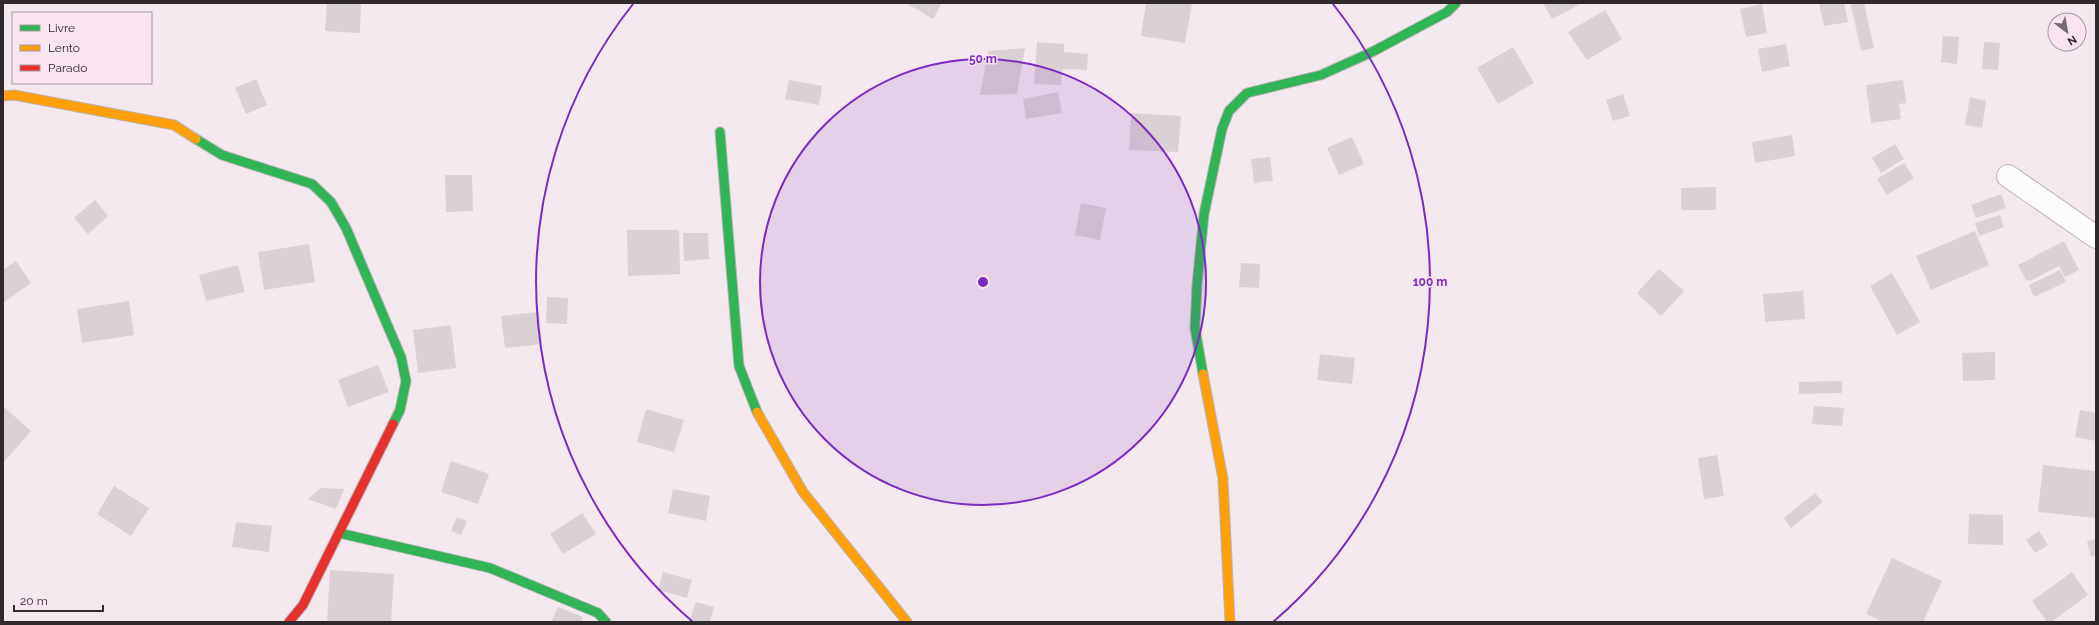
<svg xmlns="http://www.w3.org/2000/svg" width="2099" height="625" font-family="Raleway,sans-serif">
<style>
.building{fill:#dad1d4}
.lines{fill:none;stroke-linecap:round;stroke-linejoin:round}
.street-casing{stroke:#bcb4b9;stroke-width:24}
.fast-casing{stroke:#bcb4b9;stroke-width:11}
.slow-casing{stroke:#bcb4b9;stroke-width:11}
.jam-casing{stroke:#bcb4b9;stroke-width:11}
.street{stroke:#fdfcfc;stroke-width:22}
.fast{stroke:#30b455;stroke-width:9}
.slow{stroke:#ff9f0a;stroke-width:9}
.jam{stroke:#e5322d;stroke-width:9}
.ring{fill:none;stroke:#7b2cbf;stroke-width:2}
.centre{fill:#7b2cbf;stroke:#f7e4ef;stroke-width:2}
.ring-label{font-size:12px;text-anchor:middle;font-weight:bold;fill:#7b2cbf;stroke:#f7e4ef;stroke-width:3;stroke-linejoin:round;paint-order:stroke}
</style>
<rect width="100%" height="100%" fill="#f3e8ee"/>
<!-- building -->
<g class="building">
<path d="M 327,3 L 361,3 L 360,33 L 325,31 Z"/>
<path d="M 906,3 L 942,3 L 933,19 Z"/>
<path d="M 1146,3 L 1192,3 L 1185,43 L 1141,36 Z"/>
<path d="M 1543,3 L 1582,3 L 1552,19 Z"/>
<path d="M 1819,3 L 1844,3 L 1848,22 L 1824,26 Z"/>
<path d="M 1857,3 L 1864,3 L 1874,48 L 1861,51 L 1851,5 Z"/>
<path d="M 1762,4 L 1767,33 L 1746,37 L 1740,9 Z"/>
<path d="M 1605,10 L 1622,39 L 1587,60 L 1568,32 Z"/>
<path d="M 1943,36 L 1959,37 L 1957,64 L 1941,62 Z"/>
<path d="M 1037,42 L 1064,44 L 1064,52 L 1088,54 L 1087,70 L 1062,69 L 1061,85 L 1034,84 Z"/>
<path d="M 1984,42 L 2000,43 L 1998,70 L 1982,69 Z"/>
<path d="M 1786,44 L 1790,66 L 1762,72 L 1758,49 Z"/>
<path d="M 1513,47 L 1534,83 L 1498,104 L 1477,68 Z"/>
<path d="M 1025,48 L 1017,94 L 980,95 L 988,51 Z"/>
<path d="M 256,79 L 267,105 L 246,114 L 235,88 Z"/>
<path d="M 789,80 L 822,86 L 819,105 L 785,99 Z"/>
<path d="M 1903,80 L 1906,103 L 1899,104 L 1901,119 L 1871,123 L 1866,85 Z"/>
<path d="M 1058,92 L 1062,113 L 1026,119 L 1023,99 Z"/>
<path d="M 1623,94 L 1630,116 L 1613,121 L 1606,100 Z"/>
<path d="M 1970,97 L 1986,101 L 1982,128 L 1965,125 Z"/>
<path d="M 1131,113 L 1181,116 L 1178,152 L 1129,150 Z"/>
<path d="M 1792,135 L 1795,156 L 1755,163 L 1752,142 Z"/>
<path d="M 1352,137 L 1364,164 L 1339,175 L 1327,148 Z"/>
<path d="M 1895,144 L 1904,159 L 1881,173 L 1872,158 Z"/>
<path d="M 1270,157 L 1273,181 L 1254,183 L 1251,159 Z"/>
<path d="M 1904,163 L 1914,178 L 1887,195 L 1877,179 Z"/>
<path d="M 445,175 L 472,175 L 473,211 L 446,212 Z"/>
<path d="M 1716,187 L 1716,210 L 1681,210 L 1681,188 Z"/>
<path d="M 2001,194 L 2006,208 L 1976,218 L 1971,205 Z"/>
<path d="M 95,200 L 108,216 L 88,234 L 74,218 Z"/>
<path d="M 1081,203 L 1106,208 L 1100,240 L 1075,235 Z"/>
<path d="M 2000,215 L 2004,227 L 1979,236 L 1975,223 Z"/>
<path d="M 627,230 L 679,230 L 680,274 L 628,276 Z"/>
<path d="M 1975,231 L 1989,265 L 1931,290 L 1916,256 Z"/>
<path d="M 683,233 L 708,233 L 709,259 L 684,261 Z"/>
<path d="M 2064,241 L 2079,270 L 2065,277 L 2059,266 L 2030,281 L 2026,280 L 2018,265 Z"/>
<path d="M 309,244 L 315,282 L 264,290 L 258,252 Z"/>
<path d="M 16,261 L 31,283 L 3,303 L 3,270 Z"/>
<path d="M 1241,263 L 1260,264 L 1259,288 L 1239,287 Z"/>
<path d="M 238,265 L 245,292 L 206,301 L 199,275 Z"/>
<path d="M 1659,269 L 1684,291 L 1661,316 L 1637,293 Z"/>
<path d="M 2060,270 L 2066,282 L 2034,297 L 2029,285 Z"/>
<path d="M 1892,273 L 1920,322 L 1897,335 L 1870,286 Z"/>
<path d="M 1803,291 L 1805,319 L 1765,322 L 1763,294 Z"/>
<path d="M 547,297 L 568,298 L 567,324 L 546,323 Z"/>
<path d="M 129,301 L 134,335 L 82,343 L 77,309 Z"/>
<path d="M 539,312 L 542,344 L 505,348 L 501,316 Z"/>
<path d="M 451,325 L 456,368 L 418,373 L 413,330 Z"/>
<path d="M 1995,352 L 1995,380 L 1963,381 L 1962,353 Z"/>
<path d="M 1320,354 L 1355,358 L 1352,384 L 1317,380 Z"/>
<path d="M 378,365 L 389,392 L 348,407 L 338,380 Z"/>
<path d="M 1842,381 L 1842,393 L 1799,394 L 1799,382 Z"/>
<path d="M 3,406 L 31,431 L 3,463 Z"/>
<path d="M 1814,406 L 1844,408 L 1842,426 L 1812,424 Z"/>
<path d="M 646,409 L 684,420 L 674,452 L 637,442 Z"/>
<path d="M 2080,410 L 2096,413 L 2096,441 L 2075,437 Z"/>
<path d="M 1717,455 L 1724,496 L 1704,499 L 1698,458 Z"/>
<path d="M 451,461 L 489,474 L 478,504 L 441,492 Z"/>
<path d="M 2043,465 L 2096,471 L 2096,518 L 2038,512 Z"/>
<path d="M 114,486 L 149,508 L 131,536 L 97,514 Z"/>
<path d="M 321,488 L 344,489 L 336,509 L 308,499 Z"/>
<path d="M 673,489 L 710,496 L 706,521 L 668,513 Z"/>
<path d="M 1815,493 L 1823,502 L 1791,528 L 1784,518 Z"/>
<path d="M 582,513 L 596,534 L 563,554 L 550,534 Z"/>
<path d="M 1969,514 L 2003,515 L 2003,545 L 1968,544 Z"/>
<path d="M 457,517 L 467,521 L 461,535 L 451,531 Z"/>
<path d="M 236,522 L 272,526 L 269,552 L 232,547 Z"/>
<path d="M 2039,531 L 2048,545 L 2035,553 L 2026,540 Z"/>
<path d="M 2096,539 L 2096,555 L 2091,557 L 2087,541 Z"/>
<path d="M 1892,558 L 1942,581 L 1923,622 L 1884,622 L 1866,614 Z"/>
<path d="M 330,570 L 394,574 L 391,622 L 327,622 Z"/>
<path d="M 663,572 L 692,580 L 687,598 L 658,590 Z"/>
<path d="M 2072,572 L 2088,595 L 2051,622 L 2047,622 L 2032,601 Z"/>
<path d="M 696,602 L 714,607 L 710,622 L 689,622 Z"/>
<path d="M 558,607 L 583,617 L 581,622 L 551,622 Z"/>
</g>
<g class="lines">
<!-- street casing -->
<g class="street-casing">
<path id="street" d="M 2008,176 L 2096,237"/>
</g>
<!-- fast casing -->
<g class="fast-casing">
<g id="fast">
<path d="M 720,132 L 739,366 L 757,412"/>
<path d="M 196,139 L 222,155 L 312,184 L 331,202 L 346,228 L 401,357 L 406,381 L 400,410 L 393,424"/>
<path d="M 1203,374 L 1195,328 L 1197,285 L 1204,214 L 1222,129 L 1229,111 L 1247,93 L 1321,75 L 1372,52 L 1447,12 L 1456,3"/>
<path d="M 339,533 L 490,568 L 598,613 L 606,622"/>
</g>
</g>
<!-- slow casing -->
<g class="slow-casing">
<g id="slow">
<path d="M 3,96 L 14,95 L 174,125 L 196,139"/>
<path d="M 1203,374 L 1223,479 L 1230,622"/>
<path d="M 757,412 L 803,492 L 907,622"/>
</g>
</g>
<!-- jam casing -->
<g class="jam-casing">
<path id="jam" d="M 289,622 L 303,605 L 393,424"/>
</g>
<!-- street -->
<use href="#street" class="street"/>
<!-- fast -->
<use href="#fast" class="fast"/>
<!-- slow -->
<use href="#slow" class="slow"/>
<!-- jam -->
<use href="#jam" class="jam"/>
</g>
<!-- distance rings -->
<circle cx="983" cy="282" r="223" fill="#7b2cbf" fill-opacity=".12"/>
<g class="ring">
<circle cx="983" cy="282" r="223"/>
<path d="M693 622A447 447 0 0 1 633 4M1333 4A447 447 0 0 1 1273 622"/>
</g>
<circle cx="983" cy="282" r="6" class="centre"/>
<g class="ring-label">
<text x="983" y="63">50 m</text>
<text x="1430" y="286">100 m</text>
</g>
<!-- border -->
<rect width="2099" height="625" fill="none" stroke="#2f282c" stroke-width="8"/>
<!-- legend -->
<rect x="12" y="12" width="140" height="72" fill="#f7e4ef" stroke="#a799a1"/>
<rect x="20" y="25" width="20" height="6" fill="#30b455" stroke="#a799a1"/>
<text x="48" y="32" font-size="12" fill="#2f282c">Livre</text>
<rect x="20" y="45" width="20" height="6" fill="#ff9f0a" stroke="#a799a1"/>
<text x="48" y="52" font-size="12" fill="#2f282c">Lento</text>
<rect x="20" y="65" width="20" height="6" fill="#e5322d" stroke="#a799a1"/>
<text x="48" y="72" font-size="12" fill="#2f282c">Parado</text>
<!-- north arrow -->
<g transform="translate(2067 32) rotate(149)"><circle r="19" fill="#f7e4ef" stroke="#a799a1"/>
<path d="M0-3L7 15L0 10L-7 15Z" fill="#746b70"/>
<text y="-6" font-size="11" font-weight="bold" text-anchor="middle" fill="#2f282c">N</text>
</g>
<!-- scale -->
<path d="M14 605v6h89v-6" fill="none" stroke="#2f282c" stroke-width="2"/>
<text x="20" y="605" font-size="12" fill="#2f282c" stroke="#f7e4ef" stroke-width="3" paint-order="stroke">20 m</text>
</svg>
